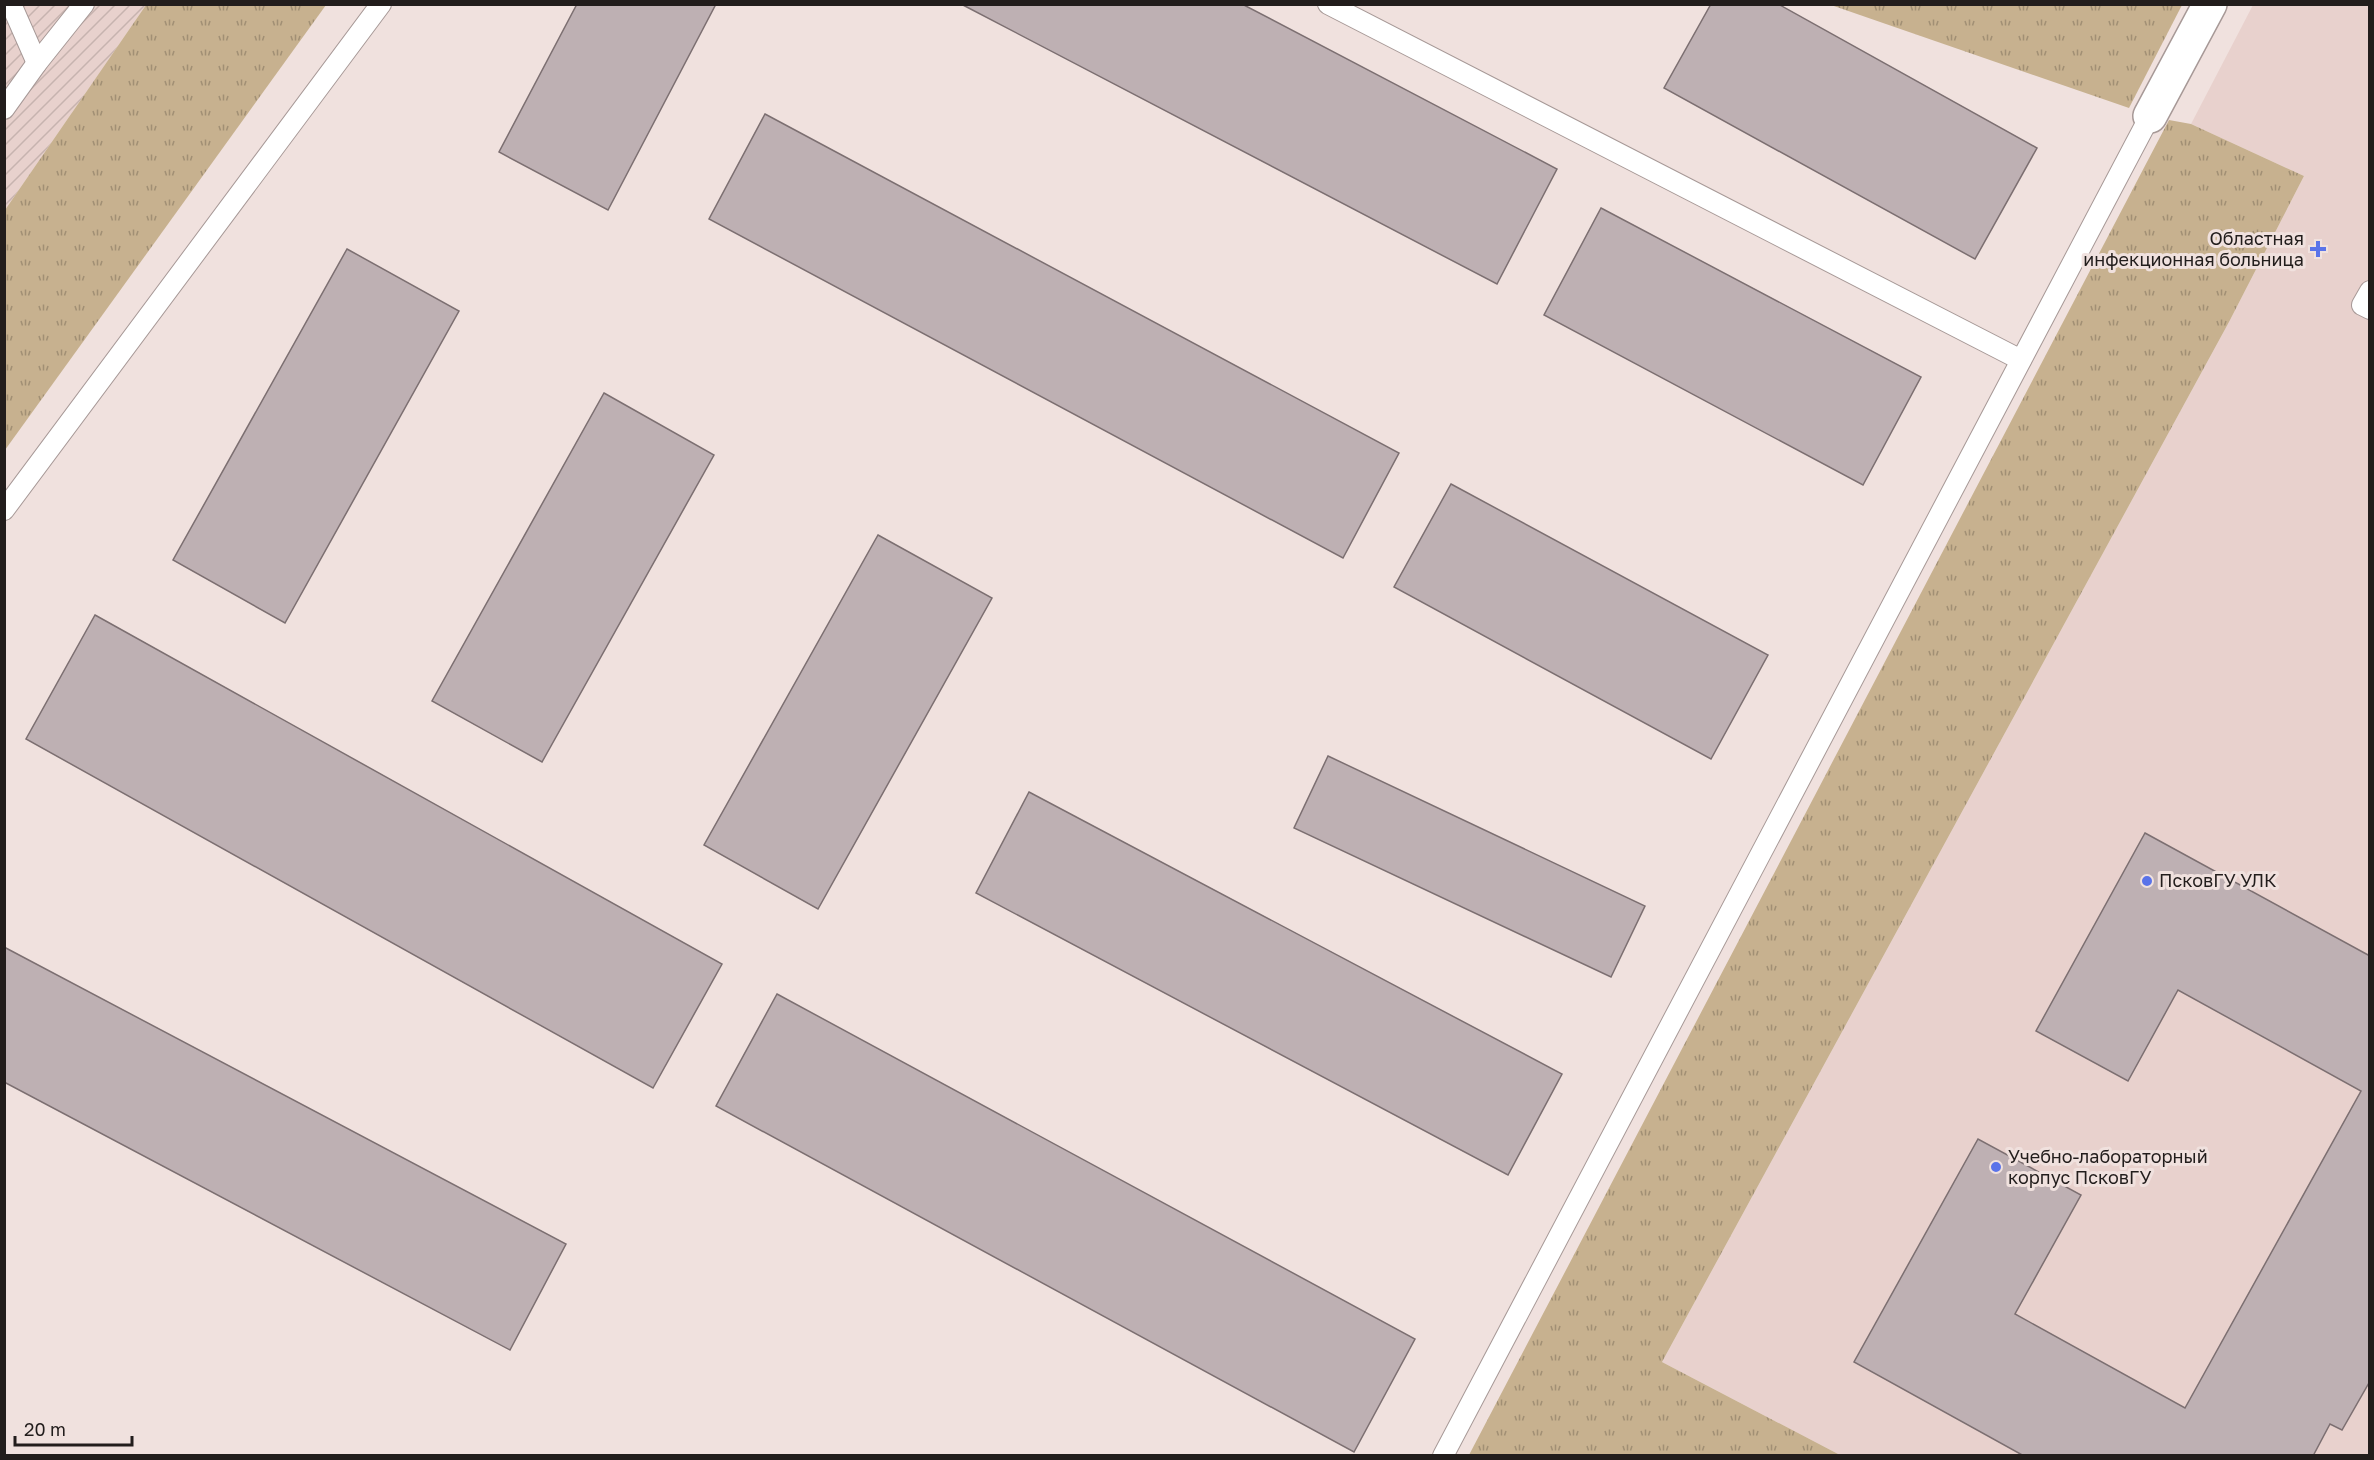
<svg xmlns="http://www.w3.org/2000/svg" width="2374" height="1460" font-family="'Golos Text',sans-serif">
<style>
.built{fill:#e8d1cd}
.industrial{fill:url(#industrial-furrows)}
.grass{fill:url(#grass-tufts)}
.building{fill:#beb0b3;stroke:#7c6f71;stroke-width:1.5}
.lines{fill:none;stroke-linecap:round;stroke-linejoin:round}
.service-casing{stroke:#a79997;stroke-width:22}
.minor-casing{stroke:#a79997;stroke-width:36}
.service{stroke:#fff;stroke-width:20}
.minor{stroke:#fff;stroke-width:33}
.poi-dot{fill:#5a73e9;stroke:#f0e1de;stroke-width:2}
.labels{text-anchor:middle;stroke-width:6;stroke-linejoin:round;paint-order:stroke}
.poi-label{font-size:18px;fill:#221d1c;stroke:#f0e1de;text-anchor:start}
</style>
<defs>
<pattern id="industrial-furrows" width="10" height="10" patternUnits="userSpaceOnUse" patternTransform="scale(1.5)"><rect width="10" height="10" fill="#e8d1cd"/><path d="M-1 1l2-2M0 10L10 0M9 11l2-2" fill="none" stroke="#c7b3af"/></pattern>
<pattern id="grass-tufts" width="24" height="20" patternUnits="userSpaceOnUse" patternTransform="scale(1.5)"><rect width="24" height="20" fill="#c7b18f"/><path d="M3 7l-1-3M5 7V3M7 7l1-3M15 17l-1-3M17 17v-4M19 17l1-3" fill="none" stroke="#a18f74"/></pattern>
</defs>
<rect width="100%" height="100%" fill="#f0e1de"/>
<!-- built -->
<path class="built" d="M 2253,5 L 2369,5 L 2369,1455 L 1840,1455 L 1662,1362 L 2229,322 L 2304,176 L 2191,124 Z"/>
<!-- industrial -->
<path class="industrial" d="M 5,5 L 146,5 L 5,210 Z"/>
<!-- grass -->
<g class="grass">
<path d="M 146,5 L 326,5 L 5,450 L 5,210 Z"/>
<path d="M 1831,5 L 2182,5 L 2129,108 Z"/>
<path d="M 2169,120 L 2191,124 L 2304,176 L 2229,322 L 1662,1362 L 1840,1455 L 1469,1455 Z"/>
</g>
<!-- building -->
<g class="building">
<path d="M 577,4 L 716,4 L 608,210 L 499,152 Z"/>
<path d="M 961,4 L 1242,4 L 1557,169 L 1497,284 Z"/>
<path d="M 1711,4 L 1778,4 L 2037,148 L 1975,259 L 1664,88 Z"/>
<path d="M 765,114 L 1399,453 L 1343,558 L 709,219 Z"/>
<path d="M 1601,208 L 1921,377 L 1863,485 L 1544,315 Z"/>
<path d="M 347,249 L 459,311 L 285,623 L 173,560 Z"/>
<path d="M 604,393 L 714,455 L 542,762 L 432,701 Z"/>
<path d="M 1451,484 L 1768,655 L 1711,759 L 1394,587 Z"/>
<path d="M 878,535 L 992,598 L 818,909 L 704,845 Z"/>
<path d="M 95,615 L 722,964 L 653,1088 L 26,739 Z"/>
<path d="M 1328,756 L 1645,906 L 1611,977 L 1294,828 Z"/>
<path d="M 1029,792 L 1562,1074 L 1508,1175 L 976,893 Z"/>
<path d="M 2145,833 L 2370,956 L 2370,1381 L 2342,1430 L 2330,1424 L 2313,1456 L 2024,1456 L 1854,1362 L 1978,1139 L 2081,1195 L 2015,1314 L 2185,1408 L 2361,1091 L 2178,990 L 2128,1081 L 2036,1031 Z"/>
<path d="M 4,947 L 566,1244 L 510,1350 L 4,1082 Z"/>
<path d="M 777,994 L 1415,1339 L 1354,1452 L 716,1106 Z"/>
</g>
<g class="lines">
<!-- service casing -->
<g class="service-casing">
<g id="service">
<path d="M 11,4 L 37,63"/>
<path d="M 1328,4 L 2021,360"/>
<path d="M 4,109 L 37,63 L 84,4"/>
<path d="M 2370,291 L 2362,305 L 2370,309"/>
<path d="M 4,510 L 381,4"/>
<path d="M 1443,1456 L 2150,116"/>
</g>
</g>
<!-- minor casing -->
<g class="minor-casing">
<path id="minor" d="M 2150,116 L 2210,4"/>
</g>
<!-- service -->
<use href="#service" class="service"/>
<!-- minor -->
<use href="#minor" class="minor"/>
</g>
<!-- markers -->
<g class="poi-dot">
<path d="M2315 240h6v6h6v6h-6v6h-6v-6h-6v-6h6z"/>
<circle cx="2147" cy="881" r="6"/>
<circle cx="1996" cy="1167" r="6"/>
</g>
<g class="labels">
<!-- poi labels -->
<g class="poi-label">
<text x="2304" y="245" text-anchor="end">Областная<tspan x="2304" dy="21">инфекционная больница</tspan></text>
<text x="2159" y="887">ПсковГУ УЛК</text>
<text x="2008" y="1163">Учебно-лабораторный<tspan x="2008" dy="21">корпус ПсковГУ</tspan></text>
</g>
</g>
<!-- border -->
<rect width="2374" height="1460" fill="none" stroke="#221d1c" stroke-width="12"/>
<!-- scale -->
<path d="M15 1436v9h117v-9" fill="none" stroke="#221d1c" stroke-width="3"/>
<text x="24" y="1436" font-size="18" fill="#221d1c" stroke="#f0e1de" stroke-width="4.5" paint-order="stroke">20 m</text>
</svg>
